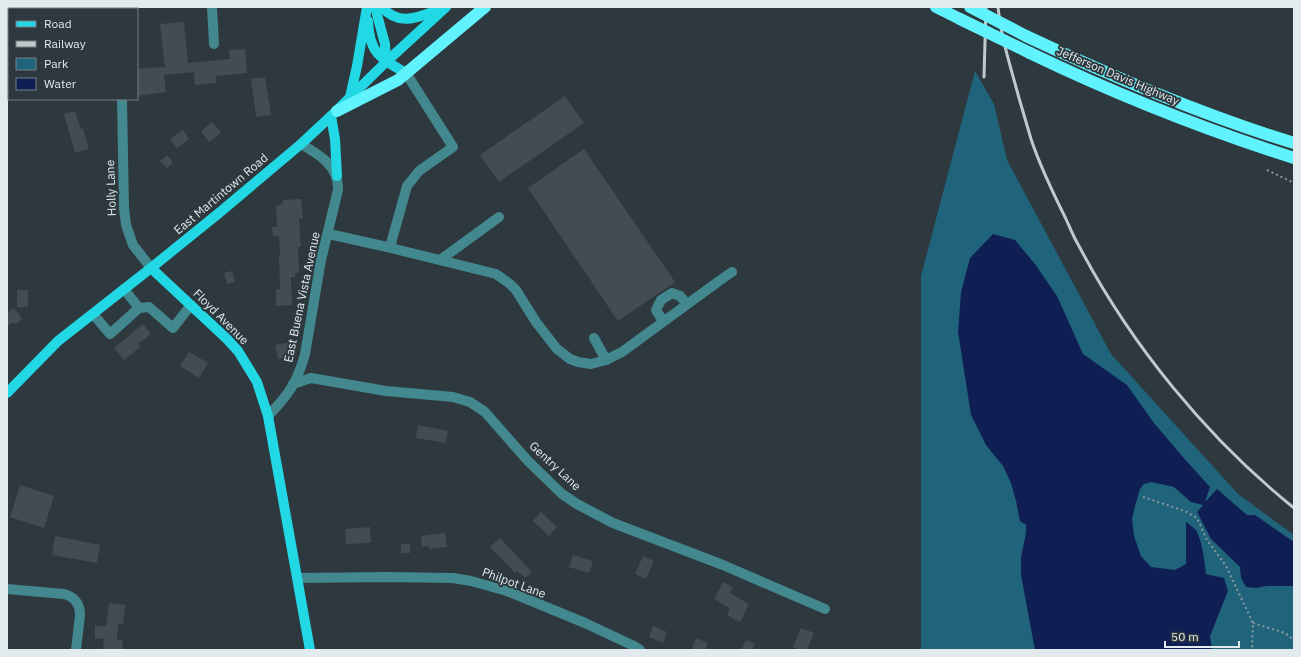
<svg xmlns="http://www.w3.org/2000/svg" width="1301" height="657" font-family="'IBM Plex Sans',sans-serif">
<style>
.green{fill:#1f647b}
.water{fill:#101f53}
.building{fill:#434c54}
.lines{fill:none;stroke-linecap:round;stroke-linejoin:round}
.path{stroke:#8e989c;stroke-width:2;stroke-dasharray:2 3;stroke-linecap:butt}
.minor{stroke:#43888e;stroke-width:10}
.major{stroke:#23d8e5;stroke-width:10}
.highway{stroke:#60f3fe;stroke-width:12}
.rail{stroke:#c0c9cc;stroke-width:3}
.highway-bridge{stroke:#60f3fe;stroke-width:12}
.labels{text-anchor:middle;stroke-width:4;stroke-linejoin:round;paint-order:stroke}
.street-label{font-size:12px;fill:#e2eaed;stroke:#2d393e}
</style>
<rect width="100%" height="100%" fill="#2d393e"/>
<!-- green -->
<path class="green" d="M 975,71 L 994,104 L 1007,160 L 1111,354 L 1238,494 L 1294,535 L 1294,650 L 921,650 L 921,276 Z"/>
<!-- water -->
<path class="water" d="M 993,234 L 1015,240 L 1035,264 L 1057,296 L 1083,354 L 1127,385 L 1154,423 L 1182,456 L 1210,487 L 1205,502 L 1217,489 L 1247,515 L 1255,515 L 1294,542 L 1294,586 L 1267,586 L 1256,588 L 1246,587 L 1241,578 L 1240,567 L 1211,539 L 1197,512 L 1203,505 L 1191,502 L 1174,487 L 1151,482 L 1144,484 L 1140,489 L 1135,506 L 1132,519 L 1134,536 L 1141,556 L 1151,567 L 1175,570 L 1186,564 L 1186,522 C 1189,524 1193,527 1196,530 C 1203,543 1204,560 1206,574 L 1224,578 L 1228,591 L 1210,636 L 1212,650 L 1035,650 L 1021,575 L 1021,557 L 1026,533 L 1026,525 L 1020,521 L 1016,501 L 1011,483 L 1003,466 L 986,445 L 971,415 L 958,332 L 961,292 L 970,258 Z"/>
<!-- building -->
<g class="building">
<path d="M 184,22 L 188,63 L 230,59 L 229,50 L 245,49 L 247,73 L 216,76 L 216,83 L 195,85 L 194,72 L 164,75 L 166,92 L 137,96 L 137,69 L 165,67 L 160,24 Z"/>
<path d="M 265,77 L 271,115 L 256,117 L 251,79 Z"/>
<path d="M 565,96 L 584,123 L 499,182 L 480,155 Z"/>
<path d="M 75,111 L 81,129 L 83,129 L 89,149 L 75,153 L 64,114 Z"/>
<path d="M 212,122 L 221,133 L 209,142 L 201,131 Z"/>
<path d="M 183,130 L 189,139 L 177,148 L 170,139 Z"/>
<path d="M 584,149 L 675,282 L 618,321 L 528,188 Z"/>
<path d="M 167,155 L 173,162 L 167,168 L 160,161 Z"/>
<path d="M 301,199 L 303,218 L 299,219 L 301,247 L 298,247 L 299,272 L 295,273 L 295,277 L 291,277 L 292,305 L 276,306 L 276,289 L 280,289 L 279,257 L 280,257 L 279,237 L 273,236 L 272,227 L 277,227 L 276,205 L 283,204 L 283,200 Z"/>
<path d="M 232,271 L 235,282 L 227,284 L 224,273 Z"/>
<rect x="17" y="290" width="11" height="17"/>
<path d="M 14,308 L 22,319 L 15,324 L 14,322 L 7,326 L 7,313 Z"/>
<path d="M 143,324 L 151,334 L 138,344 L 140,347 L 124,360 L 114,348 Z"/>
<path d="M 290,342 L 293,356 L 278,359 L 275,345 Z"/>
<path d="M 189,352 L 208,363 L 199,378 L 180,366 Z"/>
<path d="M 418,425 L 448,431 L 446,443 L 416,438 Z"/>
<path d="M 20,485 L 54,496 L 44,528 L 10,517 Z"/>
<path d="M 541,512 L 557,527 L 549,536 L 533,521 Z"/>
<path d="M 370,527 L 371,543 L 346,544 L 345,529 Z"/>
<path d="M 445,533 L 447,547 L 429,549 L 428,546 L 422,547 L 421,536 Z"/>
<path d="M 55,536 L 100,545 L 97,563 L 52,555 Z"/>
<path d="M 500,538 L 532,572 L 525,578 L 517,571 L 515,573 L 490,547 Z"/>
<rect x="401" y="544" width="9" height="9"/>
<path d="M 573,555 L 593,561 L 589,573 L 569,567 Z"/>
<path d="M 643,556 L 654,561 L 646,579 L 635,574 Z"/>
<path d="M 723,582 L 733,587 L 730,593 L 749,604 L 740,622 L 727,615 L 730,608 L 714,599 Z"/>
<path d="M 109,603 L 125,605 L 123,624 L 118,624 L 117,640 L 123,640 L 122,650 L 103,650 L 104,639 L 95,638 L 95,626 L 106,626 Z"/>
<path d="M 653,626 L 667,632 L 663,643 L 649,637 Z"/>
<path d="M 801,628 L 814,633 L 807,650 L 799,650 L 793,647 Z"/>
<path d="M 696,638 L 708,643 L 705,650 L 691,650 Z"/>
<path d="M 746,640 L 755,644 L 752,650 L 741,650 Z"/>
</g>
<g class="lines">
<!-- path -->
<g class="path">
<path d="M 1267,170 L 1294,183"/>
<path d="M 1143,497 L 1185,511 L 1197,518 L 1207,540 L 1226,566 L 1253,623 L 1252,650"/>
<path d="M 1253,623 L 1285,633 L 1294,640"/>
</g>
<!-- minor -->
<g class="minor">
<path d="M 119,7 L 119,9"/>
<path d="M 212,7 L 214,44"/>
<path d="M 122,99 L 124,208 L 126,225 L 133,245 L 151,268"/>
<path d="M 329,234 L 387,247 L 496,274 L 510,284 L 516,290 L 536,322 L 557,349 L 570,359 L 578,362 L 591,364 L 606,360 L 622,352 L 719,281 L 732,272"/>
<path d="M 390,247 L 407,186 L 419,171 L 453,147 L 406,73"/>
<path d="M 440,260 L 499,217"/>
<path d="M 139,308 L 149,307 L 173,328 L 191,305"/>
<path d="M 93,314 L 110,334 L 139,308 L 124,289"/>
<path d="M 663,321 L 656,310 L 661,300 L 672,293 L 680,296 L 687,304"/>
<path d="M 594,338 L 606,360"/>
<path d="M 293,384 L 311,378 L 386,391 L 453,397 L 470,402 L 485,412 L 528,461 L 562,494 L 577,504 L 613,523 L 723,565 L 825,609"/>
<path d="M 268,416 C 289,394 297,383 305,354 L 321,260 L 338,190 C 339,166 320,155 301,144"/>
<path d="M 298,578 L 387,577 L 453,578 L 471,581 L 507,591 L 585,623 L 634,646 L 640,650"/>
<path d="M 7,589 L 64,594 C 75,597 80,604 80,615 L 76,650"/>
</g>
<!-- major -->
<g class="major">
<path d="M 375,7 L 385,44 L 386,62"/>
<path d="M 382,7 C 400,28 420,16 441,9"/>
<path d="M 368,21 C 369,53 381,59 406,73"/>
<path d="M 350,97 L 357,66 L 367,7"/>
<path d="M 331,116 L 335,139 L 337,176"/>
<path d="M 151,268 L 227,339 L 238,351 L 257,382 L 268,416 L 310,650"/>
<path d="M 7,393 L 58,341 L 151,268 L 219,213 L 301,144 L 331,116 L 386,62 L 446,7"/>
</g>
<!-- highway -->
<g class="highway">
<path d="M 936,7 L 960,19"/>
<path d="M 1026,36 C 1113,77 1202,115 1294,143"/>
<path d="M 1030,53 C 1115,94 1203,129 1294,158"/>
<path d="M 337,111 L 398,80 L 485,7"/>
</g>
<!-- rail -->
<g class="rail">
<path d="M 998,7 C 1001,38 1011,68 1019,98 C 1023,112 1027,125 1031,139 C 1040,166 1053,193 1066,219 C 1070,228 1074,238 1079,246 C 1131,345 1207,438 1294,508"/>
<path d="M 984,77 L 986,7"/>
</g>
<!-- highway-bridge -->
<g class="highway-bridge">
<path d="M 970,7 L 1026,36"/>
<path d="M 960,19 L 1030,53"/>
</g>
</g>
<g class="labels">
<!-- street labels -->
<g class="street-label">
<text transform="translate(1118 76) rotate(23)" y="4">Jefferson Davis Highway</text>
<text transform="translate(111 188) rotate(-92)" y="4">Holly Lane</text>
<text transform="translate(221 194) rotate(-40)" y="4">East Martintown Road</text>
<text transform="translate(302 297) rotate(-78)" y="4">East Buena Vista Avenue</text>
<text transform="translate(221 317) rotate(45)" y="4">Floyd Avenue</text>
<text transform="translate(555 466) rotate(43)" y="4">Gentry Lane</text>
<text transform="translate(514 583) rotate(20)" y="4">Philpot Lane</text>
</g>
</g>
<!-- border -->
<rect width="1301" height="657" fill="none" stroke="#e2eaed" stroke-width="16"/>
<!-- legend -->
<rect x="8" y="8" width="130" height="92" fill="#2d393e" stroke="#758084"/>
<rect x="16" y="21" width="20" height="6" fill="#23d8e5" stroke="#758084"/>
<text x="44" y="28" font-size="12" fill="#e2eaed">Road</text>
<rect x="16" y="41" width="20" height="6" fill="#c0c9cc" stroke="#758084"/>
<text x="44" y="48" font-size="12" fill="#e2eaed">Railway</text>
<rect x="16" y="58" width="20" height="12" fill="#1f647b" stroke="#758084"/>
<text x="44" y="68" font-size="12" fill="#e2eaed">Park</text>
<rect x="16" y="78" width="20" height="12" fill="#101f53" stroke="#758084"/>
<text x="44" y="88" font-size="12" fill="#e2eaed">Water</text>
<!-- scale -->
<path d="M1165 641v6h74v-6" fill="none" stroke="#e2eaed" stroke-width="2"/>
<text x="1171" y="641" font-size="12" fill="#e2eaed" stroke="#2d393e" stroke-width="3" paint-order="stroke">50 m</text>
</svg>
